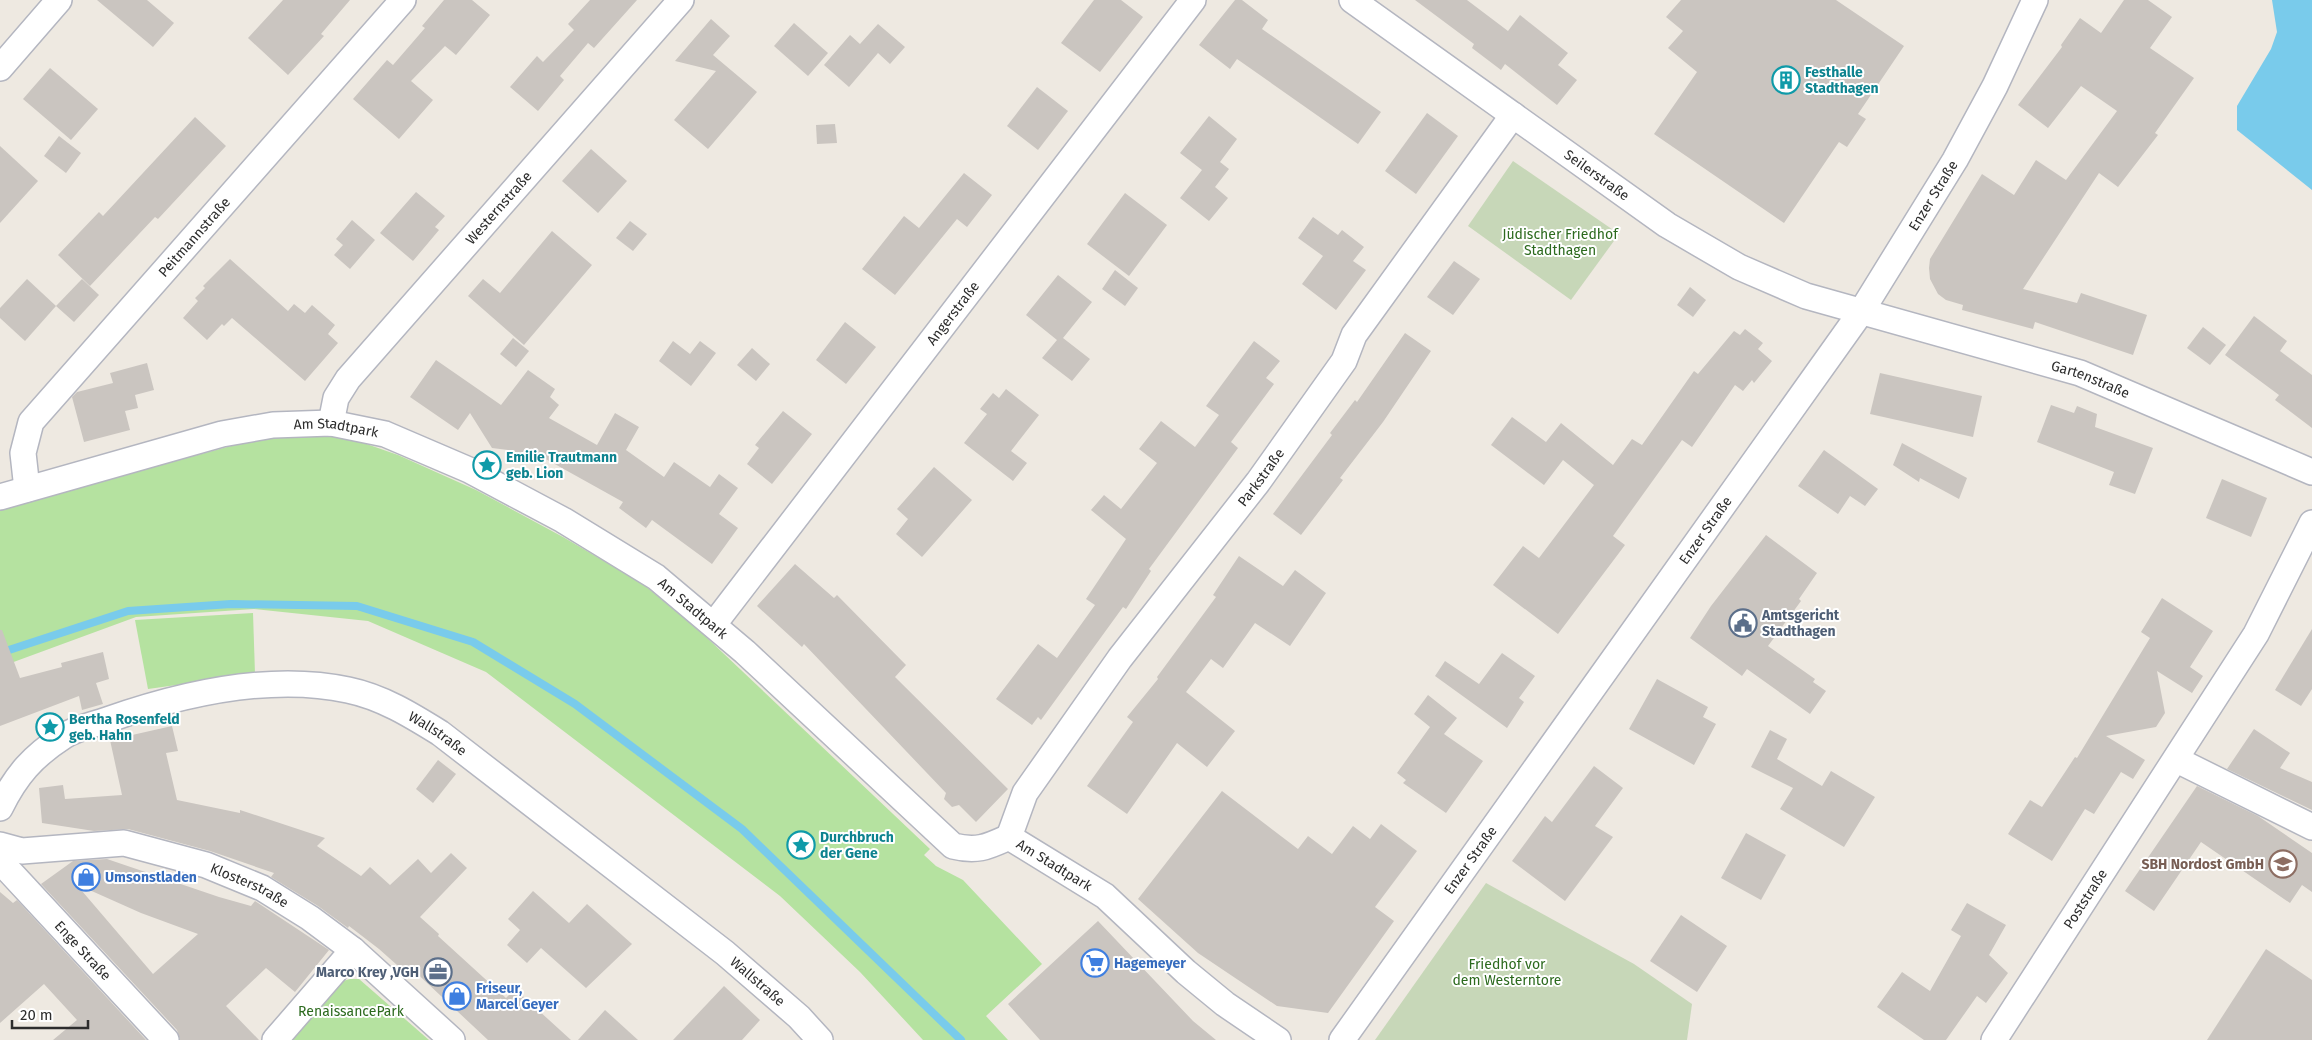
<svg xmlns="http://www.w3.org/2000/svg" width="2312" height="1040" font-family="'Fira Sans',sans-serif">
<style>
.green{fill:#b5e2a0}
.cemetery{fill:#c7d7b8}
.water{fill:#79cbeb}
.lines{fill:none;stroke-linecap:round;stroke-linejoin:round}
.stream{stroke:#79cbeb;stroke-width:8}
.building{fill:#cac5c0;fill-rule:evenodd}
.street-casing{stroke:#b4b6c0;stroke-width:28}
.street{stroke:#fff;stroke-width:25}
.labels{text-anchor:middle;stroke-width:4;stroke-linejoin:round;paint-order:stroke}
.culture-label{font-size:14px;font-weight:bold;fill:#0d838f;stroke:#fff;text-anchor:start}
.street-label{font-size:14px;fill:#2d2d2d;stroke:#fff}
.park-label{font-size:14px;fill:#2c6a1e;stroke:#fff}
.service-label{font-size:14px;font-weight:bold;fill:#4e5e75;stroke:#fff;text-anchor:start}
.education-label{font-size:14px;font-weight:bold;fill:#785e54;stroke:#fff;text-anchor:end}
.shop-label{font-size:14px;font-weight:bold;fill:#366cbe;stroke:#fff;text-anchor:start}
</style>
<rect width="100%" height="100%" fill="#eee9e1"/>
<!-- green -->
<g class="green">
<path d="M 324,434 L 358,441 L 398,455 L 476,490 L 563,537 L 643,584 L 704,635 L 930,849 L 924,855 L 936,866 L 963,880 L 1042,964 L 986,1016 L 1008,1040 L 923,1040 L 860,972 L 780,896 L 486,672 L 368,621 L 254,609 L 136,617 L 0,667 L 0,508 L 242,443 L 282,436 Z"/>
<path d="M 253,613 L 255,674 L 148,689 L 135,620 Z"/>
<path d="M 350,979 L 359,979 L 429,1040 L 287,1040 L 336,983 Z"/>
</g>
<!-- cemetery -->
<g class="cemetery">
<path d="M 1513,161 L 1619,234 L 1571,300 L 1468,226 Z"/>
<path d="M 1486,883 L 1634,964 L 1692,1004 L 1687,1040 L 1375,1040 Z"/>
</g>
<!-- water -->
<path class="water" d="M 2272,0 L 2312,0 L 2312,190 L 2237,130 L 2237,106 L 2271,49 L 2277,32 Z"/>
<g class="lines">
<!-- stream -->
<path class="stream" d="M 0,653 L 128,611 L 231,604 L 357,606 L 473,642 L 575,704 L 742,829 L 961,1040"/>
</g>
<!-- building -->
<g class="building">
<path d="M 97,0 L 147,0 L 174,23 L 153,47 Z"/>
<path d="M 283,0 L 350,0 L 321,34 L 324,36 L 288,75 L 248,38 Z"/>
<path d="M 444,0 L 472,0 L 490,15 L 456,55 L 445,46 L 411,81 L 433,100 L 399,139 L 353,99 L 387,60 L 393,65 L 425,28 L 422,26 Z"/>
<path d="M 590,0 L 637,0 L 594,48 L 588,43 L 560,76 L 564,80 L 538,111 L 510,87 L 537,56 L 543,62 L 574,30 L 568,24 Z"/>
<path d="M 1094,0 L 1121,0 L 1143,17 L 1100,72 L 1061,43 Z"/>
<path d="M 1235,0 L 1242,0 L 1268,20 L 1262,29 L 1381,112 L 1358,144 L 1237,59 L 1230,69 L 1199,45 Z"/>
<path d="M 1415,0 L 1467,0 L 1508,31 L 1520,15 L 1568,53 L 1558,65 L 1577,80 L 1557,105 L 1505,64 L 1501,70 L 1472,48 L 1474,44 Z"/>
<path d="M 1681,0 L 1836,0 L 1904,46 L 1858,114 L 1866,119 L 1847,147 L 1839,142 L 1784,223 L 1654,134 L 1697,72 L 1668,48 L 1683,31 L 1666,17 Z"/>
<path d="M 2124,0 L 2148,0 L 2172,17 L 2150,48 L 2194,78 L 2155,133 L 2158,135 L 2118,187 L 2099,173 L 2023,289 L 2077,303 L 2081,293 L 2147,315 L 2133,355 L 2035,322 L 2033,329 L 1962,310 L 1963,305 L 1946,300 L 1938,294 L 1930,279 L 1929,268 L 1930,259 L 1982,174 L 2014,195 L 2036,160 L 2066,180 L 2117,111 L 2081,86 L 2048,128 L 2018,105 L 2062,47 L 2061,45 L 2080,18 L 2101,33 Z"/>
<path d="M 711,19 L 730,36 L 713,55 L 757,92 L 708,149 L 674,120 L 716,71 L 675,61 Z"/>
<path d="M 794,23 L 828,53 L 808,76 L 774,46 Z"/>
<path d="M 878,24 L 905,47 L 890,64 L 878,53 L 849,87 L 824,65 L 850,35 L 860,44 Z"/>
<path d="M 50,68 L 98,109 L 71,140 L 23,99 Z"/>
<path d="M 1037,87 L 1068,111 L 1038,150 L 1007,126 Z"/>
<path d="M 1427,113 L 1458,136 L 1416,194 L 1385,171 Z"/>
<path d="M 1209,116 L 1237,139 L 1220,162 L 1229,169 L 1215,187 L 1228,198 L 1209,221 L 1180,198 L 1202,170 L 1180,153 Z"/>
<path d="M 195,117 L 226,146 L 158,219 L 155,217 L 90,286 L 58,255 L 99,212 L 103,216 Z"/>
<path d="M 835,124 L 837,143 L 817,144 L 816,125 Z"/>
<path d="M 59,136 L 81,153 L 66,173 L 44,156 Z"/>
<path d="M 0,146 L 38,181 L 0,223 Z"/>
<path d="M 591,149 L 627,181 L 598,213 L 562,181 Z"/>
<path d="M 964,173 L 992,195 L 967,227 L 957,219 L 895,295 L 862,269 L 904,216 L 919,228 Z"/>
<path d="M 416,192 L 445,216 L 435,227 L 439,230 L 413,261 L 380,233 Z"/>
<path d="M 1125,193 L 1167,225 L 1129,276 L 1087,244 Z"/>
<path d="M 1313,217 L 1338,235 L 1342,230 L 1364,247 L 1353,261 L 1366,270 L 1336,310 L 1302,284 L 1323,256 L 1298,238 Z"/>
<path d="M 352,220 L 375,240 L 350,269 L 334,255 L 343,245 L 336,239 Z"/>
<path d="M 630,221 L 647,234 L 633,251 L 616,238 Z"/>
<path d="M 552,231 L 592,265 L 524,345 L 468,296 L 483,279 L 500,293 Z"/>
<path d="M 230,259 L 288,311 L 294,304 L 305,313 L 312,305 L 335,325 L 328,334 L 338,343 L 305,381 L 232,318 L 224,326 L 222,324 L 207,340 L 183,318 L 198,301 L 195,298 L 205,288 L 203,286 Z"/>
<path d="M 1454,261 L 1480,279 L 1453,315 L 1427,297 Z"/>
<path d="M 1115,270 L 1138,288 L 1125,306 L 1102,289 Z"/>
<path d="M 1058,275 L 1092,302 L 1063,338 L 1090,359 L 1072,381 L 1042,358 L 1057,340 L 1026,315 Z"/>
<path d="M 27,279 L 56,306 L 25,341 L 0,318 L 0,308 Z"/>
<path d="M 82,279 L 99,295 L 74,322 L 56,306 Z"/>
<path d="M 1690,287 L 1706,300 L 1693,317 L 1677,305 Z"/>
<path d="M 2254,316 L 2287,341 L 2280,351 L 2312,375 L 2312,428 L 2275,400 L 2279,395 L 2225,355 Z"/>
<path d="M 845,322 L 876,347 L 846,384 L 816,360 Z"/>
<path d="M 2203,327 L 2226,345 L 2210,365 L 2187,348 Z"/>
<path d="M 1745,329 L 1763,343 L 1758,349 L 1772,361 L 1754,383 L 1752,380 L 1743,391 L 1735,385 L 1692,447 L 1682,440 L 1613,536 L 1625,545 L 1558,634 L 1493,585 L 1523,546 L 1539,558 L 1594,485 L 1563,460 L 1544,485 L 1491,445 L 1512,417 L 1546,442 L 1561,423 L 1613,465 L 1632,439 L 1642,445 L 1694,371 L 1698,374 L 1734,331 L 1740,335 Z"/>
<path d="M 1405,333 L 1431,351 L 1383,422 L 1340,478 L 1343,480 L 1301,535 L 1273,514 L 1332,435 L 1330,433 L 1355,400 L 1357,402 Z"/>
<path d="M 513,338 L 529,351 L 516,367 L 500,354 Z"/>
<path d="M 673,341 L 690,354 L 700,341 L 716,353 L 691,386 L 659,361 Z"/>
<path d="M 1254,341 L 1280,361 L 1266,378 L 1274,384 L 1231,442 L 1238,448 L 1149,569 L 1151,571 L 1126,609 L 1123,607 L 1041,720 L 1038,717 L 1032,725 L 996,699 L 1038,644 L 1057,658 L 1095,605 L 1086,599 L 1126,539 L 1091,510 L 1104,495 L 1121,509 L 1157,463 L 1139,449 L 1161,421 L 1195,447 L 1219,415 L 1206,406 Z"/>
<path d="M 752,348 L 770,364 L 756,381 L 737,365 Z"/>
<path d="M 436,360 L 501,405 L 528,370 L 555,389 L 550,397 L 559,405 L 549,418 L 597,445 L 615,413 L 639,427 L 626,450 L 664,477 L 674,462 L 710,487 L 719,474 L 738,488 L 719,514 L 738,528 L 712,564 L 652,520 L 646,528 L 619,508 L 623,502 L 526,448 L 518,458 L 508,450 L 492,448 L 470,413 L 458,430 L 410,397 Z"/>
<path d="M 147,363 L 154,390 L 135,395 L 138,408 L 125,411 L 130,430 L 84,442 L 72,397 L 77,392 L 113,383 L 110,373 Z"/>
<path d="M 1880,373 L 1982,396 L 1973,437 L 1870,414 Z"/>
<path d="M 1006,389 L 1039,415 L 1011,451 L 1027,463 L 1013,481 L 964,443 L 987,414 L 980,409 L 993,393 L 999,398 Z"/>
<path d="M 2051,405 L 2074,413 L 2077,406 L 2097,414 L 2095,427 L 2153,448 L 2135,494 L 2109,485 L 2114,472 L 2037,442 Z"/>
<path d="M 783,411 L 812,434 L 772,484 L 747,464 L 759,448 L 755,445 Z"/>
<path d="M 1902,443 L 1967,478 L 1959,499 L 1920,478 L 1919,482 L 1893,465 Z"/>
<path d="M 1824,450 L 1878,489 L 1865,506 L 1850,496 L 1838,514 L 1798,486 Z"/>
<path d="M 934,467 L 972,500 L 922,557 L 896,534 L 908,519 L 897,509 Z"/>
<path d="M 2222,479 L 2267,498 L 2251,537 L 2206,518 Z"/>
<path d="M 1766,535 L 1817,573 L 1799,599 L 1801,601 L 1768,646 L 1815,679 L 1813,682 L 1826,691 L 1810,714 L 1747,669 L 1742,676 L 1690,638 L 1711,606 Z"/>
<path d="M 1239,556 L 1283,586 L 1295,570 L 1326,593 L 1290,646 L 1255,623 L 1223,668 L 1211,659 L 1186,692 L 1235,731 L 1207,767 L 1177,743 L 1127,814 L 1087,786 L 1133,722 L 1127,717 L 1158,679 L 1157,677 L 1216,597 L 1213,595 Z"/>
<path d="M 795,564 L 834,598 L 837,595 L 906,665 L 895,677 L 1008,789 L 976,822 L 959,805 L 952,807 L 944,799 L 946,793 L 804,644 L 802,647 L 757,606 Z"/>
<path d="M 2162,598 L 2213,631 L 2190,667 L 2203,676 L 2192,693 L 2157,671 L 2165,713 L 2156,727 L 2106,736 L 2145,760 L 2133,779 L 2121,772 L 2094,814 L 2085,809 L 2052,861 L 2008,834 L 2030,800 L 2042,807 L 2075,757 L 2077,758 L 2150,638 L 2141,632 Z"/>
<path d="M 2312,629 L 2312,689 L 2301,706 L 2275,690 Z"/>
<path d="M 0,630 L 2,630 L 20,678 L 62,667 L 61,663 L 103,652 L 109,679 L 96,683 L 103,704 L 82,710 L 79,696 L 0,726 Z"/>
<path d="M 1502,653 L 1535,676 L 1519,698 L 1524,702 L 1507,728 L 1435,676 L 1445,661 L 1479,684 Z"/>
<path d="M 1657,679 L 1708,707 L 1703,717 L 1716,724 L 1694,765 L 1629,729 Z"/>
<path d="M 1428,695 L 1457,718 L 1444,734 L 1483,761 L 1446,813 L 1403,783 L 1406,780 L 1397,773 L 1430,727 L 1414,714 Z"/>
<path d="M 172,726 L 178,751 L 166,753 L 177,800 L 240,813 L 240,810 L 325,838 L 317,846 L 361,876 L 370,867 L 390,885 L 418,859 L 431,873 L 451,853 L 467,868 L 420,917 L 439,934 L 438,936 L 506,998 L 515,989 L 571,1040 L 488,1040 L 410,967 L 406,973 L 379,949 L 349,926 L 348,928 L 318,906 L 271,877 L 274,873 L 210,851 L 128,829 L 94,831 L 42,823 L 39,788 L 63,785 L 65,799 L 122,795 L 110,740 Z"/>
<path d="M 2254,729 L 2290,753 L 2280,768 L 2312,782 L 2312,810 L 2227,769 Z"/>
<path d="M 1770,730 L 1787,739 L 1777,759 L 1822,786 L 1831,771 L 1875,797 L 1844,847 L 1780,809 L 1793,788 L 1751,767 Z"/>
<path d="M 438,760 L 456,774 L 433,803 L 416,789 Z"/>
<path d="M 1594,766 L 1623,788 L 1595,826 L 1613,837 L 1565,901 L 1512,861 L 1545,816 L 1552,822 Z"/>
<path d="M 2197,786 L 2258,816 L 2312,853 L 2312,892 L 2302,885 L 2290,903 L 2201,842 L 2154,911 L 2125,891 Z"/>
<path d="M 1222,791 L 1298,849 L 1308,836 L 1332,854 L 1353,826 L 1370,839 L 1381,824 L 1417,851 L 1375,907 L 1394,921 L 1328,1013 L 1277,1006 L 1198,953 L 1138,899 Z"/>
<path d="M 1746,833 L 1786,855 L 1761,900 L 1721,878 Z"/>
<path d="M 107,859 L 219,897 L 251,906 L 255,901 L 329,950 L 295,992 L 266,968 L 226,1006 L 259,1040 L 180,1040 L 177,1030 L 41,884 L 73,861 ZM 76,884 L 141,913 L 198,934 L 153,974 Z"/>
<path d="M 533,891 L 569,923 L 587,904 L 632,944 L 586,988 L 541,948 L 527,963 L 507,945 L 520,930 L 508,919 Z"/>
<path d="M 0,892 L 13,903 L 17,900 L 146,1040 L 53,1040 L 77,1020 L 44,984 L 0,1023 Z"/>
<path d="M 1967,903 L 2006,925 L 1989,955 L 2008,973 L 1986,1003 L 1977,996 L 1946,1040 L 1924,1040 L 1877,1007 L 1902,972 L 1930,991 L 1961,936 L 1951,930 Z"/>
<path d="M 1681,915 L 1727,946 L 1697,992 L 1650,961 Z"/>
<path d="M 1098,921 L 1193,1021 L 1216,1040 L 1040,1040 L 1008,1004 Z"/>
<path d="M 2266,949 L 2312,980 L 2312,1040 L 2207,1040 Z"/>
<path d="M 724,986 L 760,1020 L 742,1040 L 673,1040 Z"/>
<path d="M 605,1010 L 638,1040 L 578,1040 Z"/>
</g>
<g class="lines">
<!-- street casing -->
<g class="street-casing">
<g id="street">
<path id="s1" d="M 1352,0 L 1667,225 L 1739,267 L 1806,296 L 2080,373 L 2312,472"/>
<path d="M 0,68 L 59,0"/>
<path id="s2" d="M 331,423 L 336,398 L 348,379 L 681,0"/>
<path id="s3" d="M 27,489 L 23,453 L 31,422 L 403,0"/>
<path id="s4" d="M 0,497 L 222,434 L 273,425 L 331,423 L 385,434 L 469,470 L 563,520 L 656,577 L 745,652 L 953,846 C 977,852 987,847 1009,837 L 1105,896 L 1186,972 L 1225,1004 L 1278,1040"/>
<path id="s5" d="M 714,624 L 1193,0"/>
<path d="M 2177,760 L 2312,827"/>
<path id="s6" d="M 0,808 C 16,775 33,756 64,736 C 76,728 93,725 107,720 C 181,694 270,673 348,690 C 382,697 411,715 440,733 L 725,953 L 799,1017 L 820,1040"/>
<path id="s7" d="M 1009,837 L 1025,793 L 1120,658 L 1258,482 L 1344,361 L 1354,335 L 1513,115"/>
<path id="s8" d="M 0,845 L 22,851 L 124,843 L 206,865 L 262,888 L 310,918 L 353,950 L 452,1040"/>
<path id="s9" d="M 0,861 L 166,1040"/>
<path d="M 275,1040 L 353,950"/>
<path id="s10" d="M 1342,1040 L 1861,312 L 1955,160 L 1995,86 L 2035,0"/>
<path id="s11" d="M 1994,1040 L 2256,634 L 2312,523"/>
</g>
</g>
<!-- street -->
<use href="#street" class="street"/>
</g>
<!-- icons -->
<defs>
<g id="building-ring" transform="scale(1.4375)"><circle r="9.5" fill="#fff" stroke="#0f9aa8" stroke-width="1.5"/><path d="M-4-6H4V6H1V3H-1V6H-4ZM-2.5-4.3h1.7v1.8h-1.7ZM.8-4.3h1.7v1.8H.8ZM-2.5-1h1.7V.8h-1.7ZM.8-1h1.7V.8H.8Z" fill="#0f9aa8"/></g>
<g id="sight-ring" transform="scale(1.4375)"><circle r="9.5" fill="#fff" stroke="#0f9aa8" stroke-width="1.5"/><path d="M0-6L1.8-2.2L6-1.7L2.9 1.2L3.7 5.4L0 3.3L-3.7 5.4L-2.9 1.2L-6-1.7L-1.8-2.2Z" fill="#0f9aa8"/></g>
<g id="civic-ring" transform="scale(1.4375)"><circle r="9.5" fill="#fff" stroke="#5c6f8a" stroke-width="1.5"/><path d="M-.6-6.5H3V-4.5H.6V-3L4-1V1h2V6H-6V1h2V-1L-.6-3ZM-1.2 2.5V6h2.4V2.5Z" fill="#5c6f8a"/></g>
<g id="school-ring" transform="scale(1.4375)"><circle r="9.5" fill="#fff" stroke="#8d6e63" stroke-width="1.5"/><path d="M0-5L7-2L0 1L-7-2ZM-4 1L0 2.5L4 1V4Q0 6-4 4Z" fill="#8d6e63"/></g>
<g id="shop-ring" transform="scale(1.4375)"><circle r="9.5" fill="#fff" stroke="#3f7fe0" stroke-width="1.5"/><path d="M-5-2.5h2.3a2.7 3.5 0 0 1 5.4 0H5L5.5 6h-11ZM-1.5-2.5h3a1.5 2.3 0 0 0-3 0Z" fill="#3f7fe0"/></g>
<g id="supermarket-ring" transform="scale(1.4375)"><circle r="9.5" fill="#fff" stroke="#3f7fe0" stroke-width="1.5"/><path d="M-6-5.5h2.5l.6 2H6L4.5 2H-2.5L-4.4-4H-6ZM-1.5 3.2a1.3 1.3 0 1 0 .1 0ZM3 3.2a1.3 1.3 0 1 0 .1 0Z" fill="#3f7fe0"/></g>
<g id="office-ring" transform="scale(1.4375)"><circle r="9.5" fill="#fff" stroke="#5c6f8a" stroke-width="1.5"/><path d="M-6-3h4V-5.5h4V-3h4V5H-6ZM-1-4.5V-3h2v-1.5ZM-6 0V1H6V0Z" fill="#5c6f8a"/></g>
</defs>
<g fill-rule="evenodd">
<use href="#building-ring" x="1786" y="80"/>
<use href="#sight-ring" x="487" y="465"/>
<use href="#civic-ring" x="1743" y="623"/>
<use href="#sight-ring" x="50" y="727"/>
<use href="#sight-ring" x="801" y="845"/>
<use href="#school-ring" x="2283" y="864"/>
<use href="#shop-ring" x="86" y="877"/>
<use href="#supermarket-ring" x="1095" y="963"/>
<use href="#office-ring" x="438" y="972"/>
<use href="#shop-ring" x="457" y="996"/>
</g>
<g class="labels">
<!-- culture labels -->
<g class="culture-label">
<text x="1805" y="77">Festhalle<tspan x="1805" dy="16">Stadthagen</tspan></text>
<text x="506" y="462">Emilie Trautmann<tspan x="506" dy="16">geb. Lion</tspan></text>
<text x="69" y="724">Bertha Rosenfeld<tspan x="69" dy="16">geb. Hahn</tspan></text>
<text x="820" y="842">Durchbruch<tspan x="820" dy="16">der Gene</tspan></text>
</g>
<!-- street labels -->
<g class="street-label">
<text dy="5" stroke="none"><textPath href="#s1" startOffset="301">Seilerstraße</textPath></text>
<text dy="5" stroke="none"><textPath href="#s10" startOffset="1031">Enzer Straße</textPath></text>
<text dy="5" stroke="none"><textPath href="#s2" startOffset="276">Westernstraße</textPath></text>
<text dy="5" stroke="none"><textPath href="#s3" startOffset="315">Peitmannstraße</textPath></text>
<text dy="5" stroke="none"><textPath href="#s5" startOffset="392">Angerstraße</textPath></text>
<text dy="5" stroke="none"><textPath href="#s1" startOffset="840">Gartenstraße</textPath></text>
<text dy="5" stroke="none"><textPath href="#s4" startOffset="346">Am Stadtpark</textPath></text>
<text dy="5" stroke="none"><textPath href="#s7" startOffset="441">Parkstraße</textPath></text>
<text dy="5" stroke="none"><textPath href="#s10" startOffset="626">Enzer Straße</textPath></text>
<text dy="5" stroke="none"><textPath href="#s4" startOffset="751">Am Stadtpark</textPath></text>
<text dy="5" stroke="none"><textPath href="#s6" startOffset="490">Wallstraße</textPath></text>
<text dy="5" stroke="none"><textPath href="#s10" startOffset="221">Enzer Straße</textPath></text>
<text dy="5" stroke="none"><textPath href="#s4" startOffset="1215">Am Stadtpark</textPath></text>
<text dy="5" stroke="none"><textPath href="#s8" startOffset="258">Klosterstraße</textPath></text>
<text dy="5" stroke="none"><textPath href="#s11" startOffset="168">Poststraße</textPath></text>
<text dy="5" stroke="none"><textPath href="#s9" startOffset="122">Enge Straße</textPath></text>
<text dy="5" stroke="none"><textPath href="#s6" startOffset="895">Wallstraße</textPath></text>
</g>
<!-- park labels -->
<g class="park-label">
<text x="1560" y="239">Jüdischer Friedhof<tspan x="1560" dy="16">Stadthagen</tspan></text>
<text x="1507" y="969">Friedhof vor<tspan x="1507" dy="16">dem Westerntore</tspan></text>
<text x="351" y="1016">RenaissancePark</text>
</g>
<!-- service labels -->
<g class="service-label">
<text x="1762" y="620">Amtsgericht<tspan x="1762" dy="16">Stadthagen</tspan></text>
<text x="419" y="977" text-anchor="end">Marco Krey ,VGH</text>
</g>
<!-- education labels -->
<g class="education-label">
<text x="2264" y="869">SBH Nordost GmbH</text>
</g>
<!-- shop labels -->
<g class="shop-label">
<text x="105" y="882">Umsonstladen</text>
<text x="1114" y="968">Hagemeyer</text>
<text x="476" y="993">Friseur,<tspan x="476" dy="16">Marcel Geyer</tspan></text>
</g>
</g>
<!-- scale -->
<path d="M12 1020v8h76v-8" fill="none" stroke="#2d2d2d" stroke-width="2.5"/>
<text x="20" y="1020" font-size="15" fill="#2d2d2d" stroke="#ffffff" stroke-width="4" paint-order="stroke">20 m</text>
</svg>
